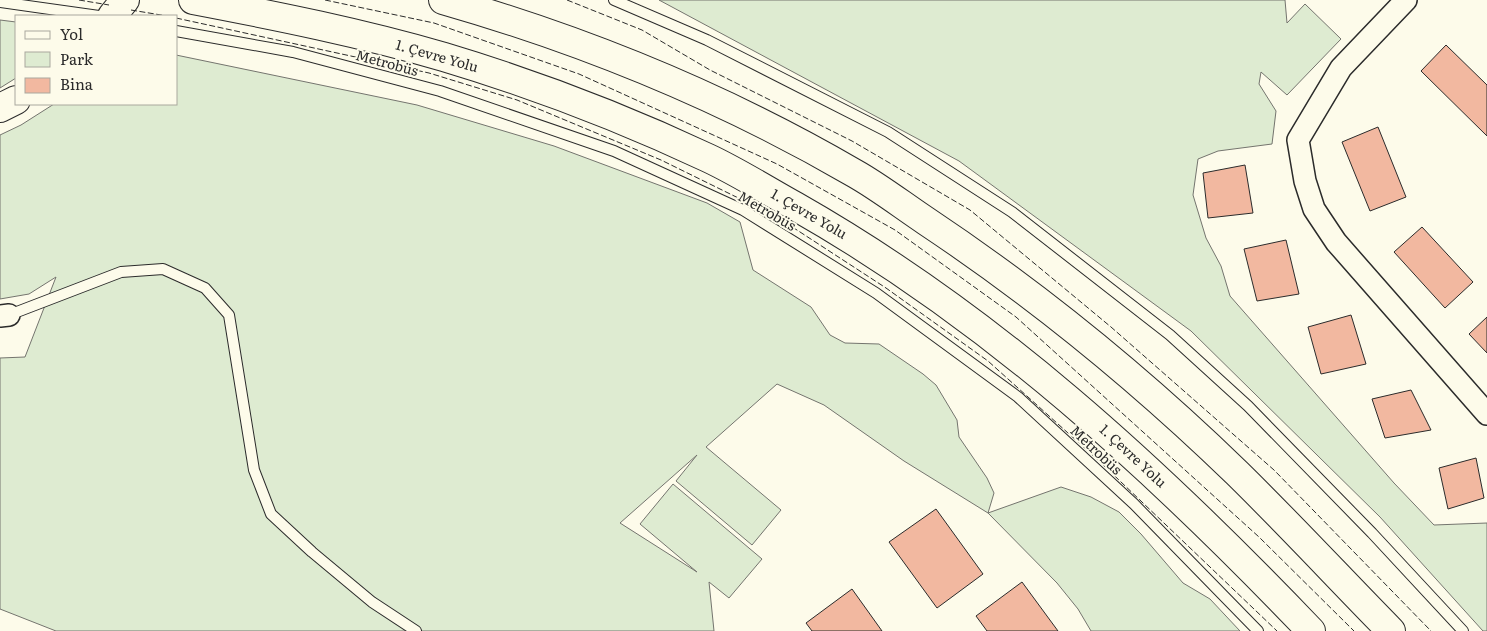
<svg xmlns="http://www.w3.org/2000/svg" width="1487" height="631" font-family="Literata,serif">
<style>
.green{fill:#deebd1;stroke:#74746e}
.building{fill:#f2b8a0;stroke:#2b2b2b}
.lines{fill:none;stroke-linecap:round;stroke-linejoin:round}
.lane-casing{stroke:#2b2b2b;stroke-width:12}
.street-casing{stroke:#2b2b2b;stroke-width:24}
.highway-casing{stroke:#2b2b2b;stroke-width:30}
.lane{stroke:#fdfbea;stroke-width:10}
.street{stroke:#fdfbea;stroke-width:21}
.highway{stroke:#fdfbea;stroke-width:28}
.fence{stroke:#2b2b2b;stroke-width:1;stroke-dasharray:6 2.5;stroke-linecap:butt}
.labels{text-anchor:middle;stroke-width:4;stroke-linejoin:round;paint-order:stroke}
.street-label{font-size:14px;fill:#2b2b2b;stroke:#fdfbea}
</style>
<rect width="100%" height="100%" fill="#fdfbea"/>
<!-- green -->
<g class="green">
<path d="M 659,0 L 1285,0 L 1287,23 L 1305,4 L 1341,39 L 1287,95 L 1261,72 L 1259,84 L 1276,111 L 1272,144 L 1218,151 L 1198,159 L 1193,195 L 1206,238 L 1221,266 L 1230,296 L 1394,483 L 1434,525 L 1487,523 L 1487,631 L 1483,631 L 1380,517 L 1191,331 L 959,161 Z"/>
<path d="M 0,20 L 16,22 L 16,78 L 0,88 Z"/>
<path d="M 176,55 L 417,105 L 554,146 L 707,203 L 740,222 L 753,270 L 811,307 L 830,335 L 845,343 L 879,344 L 923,374 L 936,385 L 957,420 L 959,437 L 987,478 L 994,493 L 988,513 L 1061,487 L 1091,497 L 1119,512 L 1141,534 L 1183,583 L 1210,599 L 1240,631 L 1091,631 L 1078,609 L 1057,583 L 988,513 L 904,461 L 824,405 L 777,384 L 706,447 L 781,510 L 752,545 L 676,481 L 697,455 L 620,523 L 697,572 L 640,524 L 673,484 L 762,559 L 729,598 L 709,582 L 714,631 L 56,631 L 0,609 L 0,358 L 25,357 L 56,277 L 29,294 L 0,299 L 0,135 L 21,125 L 54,104 L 176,104 Z"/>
</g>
<!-- building -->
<g class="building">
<path d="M 1446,45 L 1487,85 L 1487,136 L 1421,71 Z"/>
<path d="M 1378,127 L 1406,197 L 1370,211 L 1342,142 Z"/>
<path d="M 1245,165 L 1253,213 L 1208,218 L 1203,173 Z"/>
<path d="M 1422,227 L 1473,282 L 1445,308 L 1394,252 Z"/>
<path d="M 1286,240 L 1299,294 L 1257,301 L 1244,249 Z"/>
<path d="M 1351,315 L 1366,364 L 1321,374 L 1308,327 Z"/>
<path d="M 1487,317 L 1487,353 L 1469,334 Z"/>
<path d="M 1411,390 L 1431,430 L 1385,438 L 1372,399 Z"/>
<path d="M 1476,458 L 1484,498 L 1448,509 L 1439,468 Z"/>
<path d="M 936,509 L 983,574 L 937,608 L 889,542 Z"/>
<path d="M 1022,582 L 1058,631 L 987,631 L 976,616 Z"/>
<path d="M 852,589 L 882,631 L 812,631 L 806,623 Z"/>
</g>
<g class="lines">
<!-- lane casing -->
<g class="lane-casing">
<g id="lane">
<path d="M 614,0 L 707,40 L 888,132 L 1012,212 L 1170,335 L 1248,406 L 1372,533 L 1463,631"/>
<path d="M 0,2 L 99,16"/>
<path d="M 176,31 L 293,52 L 440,91 L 614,151 L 743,210 L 876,293 L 1018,397 L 1134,504 L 1258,631"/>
<path d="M 9,315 L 121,272 L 163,269 L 205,288 L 229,315 L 254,470 L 271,514 L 312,552 L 372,602 L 416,631"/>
</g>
</g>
<!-- street casing -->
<g class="street-casing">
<g id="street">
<path d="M 1406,0 L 1341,68 L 1298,140 L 1305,181 L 1314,209 L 1336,242 L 1487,414"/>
<path d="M 0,316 L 9,315"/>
</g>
</g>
<!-- highway casing -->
<g class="highway-casing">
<g id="highway">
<path d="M 193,0 C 277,16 362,33 444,57 C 534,84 623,118 708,158 C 738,172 766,190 795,206 C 992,318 1155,468 1311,631"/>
<path d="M 443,0 C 586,41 725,98 854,173 C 879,187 902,205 926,221 C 1037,295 1141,380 1237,473 C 1289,524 1339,578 1391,631"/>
<path d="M 112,16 L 125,0"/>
<path d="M 0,108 L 16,100"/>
</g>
</g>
<!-- lane -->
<use href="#lane" class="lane"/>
<!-- street -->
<use href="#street" class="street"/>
<!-- highway -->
<use href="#highway" class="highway"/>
<!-- fence -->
<g class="fence">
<path d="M 79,0 L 109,5"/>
<path d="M 325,0 L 434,23 L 579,74 L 777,164 L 895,230 L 1016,317 L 1259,537 L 1354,631"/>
<path d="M 567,0 L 642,30 L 710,70 L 852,141 L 970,210 L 1111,327 L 1274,470 L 1431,631"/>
<path d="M 131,10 L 167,16"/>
<path d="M 176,18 L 429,73 L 517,100 L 661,160 L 777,217 L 886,288 L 988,361 L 1098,460 L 1277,631"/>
</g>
</g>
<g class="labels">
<!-- street labels -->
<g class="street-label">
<text transform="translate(437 56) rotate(16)" y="5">1. Çevre Yolu</text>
<text transform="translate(387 63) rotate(15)" y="5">Metrobüs</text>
<text transform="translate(767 211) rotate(30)" y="5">Metrobüs</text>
<text transform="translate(809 214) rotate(30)" y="5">1. Çevre Yolu</text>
<text transform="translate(1096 450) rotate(43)" y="5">Metrobüs</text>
<text transform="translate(1133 456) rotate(43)" y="5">1. Çevre Yolu</text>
</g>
</g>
<!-- legend -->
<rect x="15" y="15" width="162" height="90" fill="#fdfbea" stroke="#a9a89e"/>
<rect x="25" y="31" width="25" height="8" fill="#fdfbea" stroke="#a9a89e"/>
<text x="60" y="40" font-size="15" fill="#2b2b2b">Yol</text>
<rect x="25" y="52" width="25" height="15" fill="#deebd1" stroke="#a9a89e"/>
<text x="60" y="65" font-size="15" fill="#2b2b2b">Park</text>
<rect x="25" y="78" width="25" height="15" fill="#f2b8a0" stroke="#a9a89e"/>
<text x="60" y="90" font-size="15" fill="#2b2b2b">Bina</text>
</svg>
